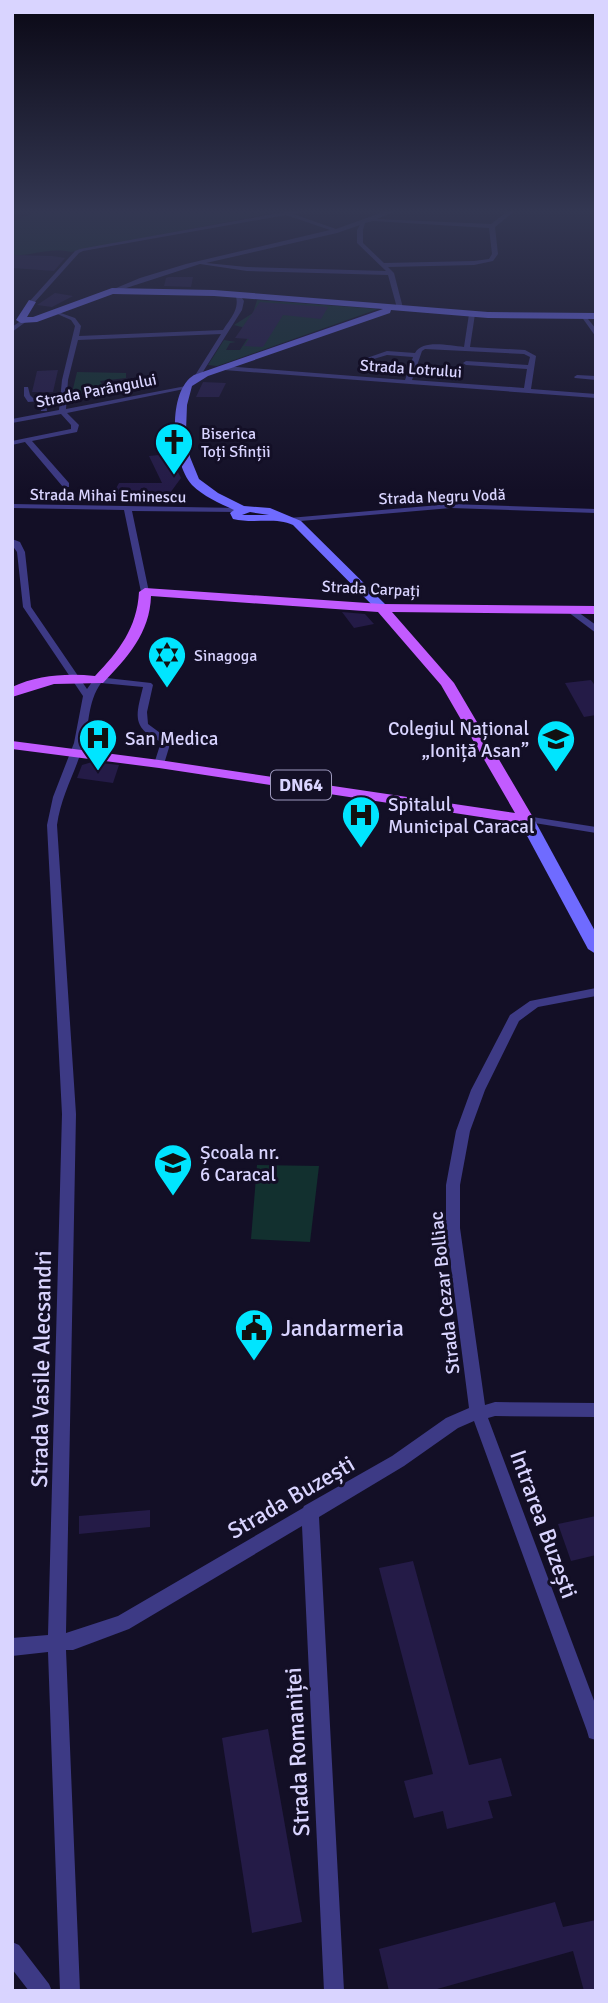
<svg xmlns="http://www.w3.org/2000/svg" width="608" height="2003" font-family="Signika,sans-serif">
<style>
.green{fill:#12302f}
.building{fill:#241b47}
.lines{fill:none;stroke-linecap:round;stroke-linejoin:round}
.street{fill:#3d3a85;fill-rule:evenodd}
.secondary{fill:#6f6bff;fill-rule:evenodd}
.primary{fill:#c25bff;fill-rule:evenodd}
.labels{text-anchor:middle;stroke-width:6;stroke-linejoin:round;paint-order:stroke}
.far-street-label{font-size:16px;fill:#d9d4ff;stroke:#130f26}
.far-poi-label{font-size:16px;fill:#d9d4ff;stroke:#130f26;text-anchor:start}
.shield{fill:#130f26;stroke:#9e99be;stroke-width:2}
.shield-label{font-size:18px;font-weight:bold;fill:#d9d4ff}
.poi-label{font-size:19px;fill:#d9d4ff;stroke:#130f26;text-anchor:start}
.street-label{font-size:19px;fill:#d9d4ff;stroke:#130f26}
.near-poi-label{font-size:23px;fill:#d9d4ff;stroke:#130f26;text-anchor:start}
.near-street-label{font-size:23px;fill:#d9d4ff;stroke:#130f26}
</style>
<rect width="100%" height="100%" fill="#130f26"/>
<!-- green -->
<g class="green">
<path d="M 41,210 L 288,210 L 71,252 C 48,247 34,256 12,255 L 12,222 Z"/>
<path d="M 257,300 L 378,309 L 217,366 L 208,365 L 224,340 L 236,342 L 230,343 L 226,350 L 240,350 L 253,330 L 234,325 L 253,313 Z"/>
<path d="M 77,372 L 126,373 L 126,378 L 100,381 L 108,396 L 93,399 L 92,395 L 71,397 Z"/>
<path d="M 257,1165 L 319,1166 L 310,1242 L 251,1239 Z"/>
</g>
<!-- building -->
<g class="building">
<path d="M 12,255 L 52,256 L 65,258 L 54,271 L 12,268 Z"/>
<path d="M 169,277 L 193,277 L 191,287 L 164,286 L 166,278 Z"/>
<path d="M 55,293 L 73,296 L 52,307 L 37,305 Z"/>
<path d="M 260,302 L 328,307 L 321,319 L 283,315 L 263,347 L 244,346 L 249,339 L 235,338 Z"/>
<path d="M 58,370 L 53,392 L 32,392 L 37,371 Z"/>
<path d="M 203,382 L 226,383 L 219,397 L 196,397 Z"/>
<path d="M 169,454 L 181,478 L 162,504 L 144,504 L 146,496 L 113,494 L 119,483 L 162,483 L 149,456 Z"/>
<path d="M 342,612 L 365,614 L 374,624 L 354,628 Z"/>
<path d="M 591,680 L 596,687 L 596,715 L 584,717 L 565,683 Z"/>
<path d="M 92,762 L 119,765 L 113,783 L 77,778 L 82,765 Z"/>
<path d="M 150,1510 L 150,1527 L 79,1534 L 79,1516 Z"/>
<path d="M 596,1516 L 596,1555 L 571,1561 L 558,1524 Z"/>
<path d="M 413,1561 L 469,1765 L 501,1758 L 512,1796 L 488,1801 L 493,1818 L 447,1829 L 443,1811 L 414,1818 L 404,1781 L 433,1774 L 379,1568 Z"/>
<path d="M 268,1729 L 302,1922 L 252,1933 L 222,1738 Z"/>
<path d="M 555,1902 L 563,1927 L 596,1920 L 596,1991 L 584,1991 L 573,1951 L 430,1991 L 389,1991 L 379,1949 Z"/>
</g>
<g class="lines">
<!-- street -->
<g class="street">
<path d="M 296,210 L 310,210 L 293,214 L 336,229 L 389,210 L 398,210 L 377,219 L 491,224 L 509,210 L 516,210 L 495,227 L 498,254 L 493,261 L 474,265 L 388,267 L 394,273 L 403,308 L 400,310 L 397,308 L 388,275 L 247,271 L 200,264 L 114,292 L 109,291 L 140,278 L 186,264 L 330,230 L 286,215 L 83,251 L 79,253 L 34,303 L 29,302 L 75,251 L 80,249 ZM 373,221 L 489,228 L 492,254 L 489,259 L 474,261 L 384,263 L 363,243 L 363,230 L 365,223 ZM 360,225 L 357,230 L 357,243 L 386,271 L 247,267 L 206,263 L 337,233 Z"/>
<path d="M 238,292 L 244,301 L 242,310 L 199,378 L 194,377 L 221,334 L 78,340 L 68,380 L 66,409 L 186,386 L 189,388 L 67,413 L 79,425 L 77,432 L 32,441 L 69,483 L 69,487 L 63,487 L 25,442 L 12,445 L 12,441 L 71,429 L 71,425 L 61,414 L 12,423 L 12,419 L 59,410 L 62,380 L 75,326 L 71,320 L 55,313 L 55,311 L 75,318 L 81,326 L 79,336 L 223,330 C 230,319 241,308 235,294 Z"/>
<path d="M 472,312 L 475,314 L 470,347 L 525,350 L 536,356 L 531,389 L 596,394 L 596,398 L 224,370 L 221,368 L 224,366 L 405,380 L 413,357 L 387,355 L 367,361 L 364,359 L 387,351 L 415,353 C 423,339 449,346 464,347 L 469,314 ZM 425,349 L 524,354 L 530,357 L 528,365 L 466,361 L 463,363 L 466,365 L 527,369 L 524,388 L 412,380 L 422,351 Z"/>
<path d="M 584,314 L 596,329 L 596,337 L 581,316 Z"/>
<path d="M 22,320 L 27,321 L 12,332 L 12,327 Z"/>
<path d="M 577,375 L 596,376 L 596,380 L 575,378 L 574,377 Z"/>
<path d="M 24,387 L 28,387 L 30,395 L 33,398 L 45,398 L 47,411 L 41,411 L 40,401 L 28,402 L 24,396 Z"/>
<path d="M 12,504 L 239,508 L 243,510 L 239,512 L 132,511 L 149,592 L 145,595 L 141,592 L 124,510 L 12,508 Z"/>
<path d="M 451,504 L 596,509 L 596,513 L 451,508 L 289,522 L 285,520 L 289,518 Z"/>
<path d="M 12,539 L 20,542 L 25,552 L 31,607 L 87,689 L 95,678 L 98,677 L 151,683 L 153,685 L 147,712 L 148,724 L 171,741 L 164,764 L 159,767 L 155,766 L 154,764 L 161,742 C 131,727 136,716 143,687 L 101,683 C 87,703 90,724 83,746 C 75,773 61,796 57,825 L 76,1114 L 66,1633 L 118,1616 L 303,1508 L 304,1506 L 392,1456 L 446,1418 L 469,1408 L 446,1228 L 446,1185 L 456,1131 L 471,1090 L 510,1015 L 530,1001 L 596,988 L 596,996 L 538,1007 L 519,1021 L 485,1090 L 470,1131 L 460,1185 L 460,1228 L 485,1405 L 495,1402 L 596,1403 L 596,1417 L 495,1416 L 488,1418 L 596,1706 L 596,1740 L 589,1738 L 587,1731 L 474,1421 L 458,1428 L 404,1466 L 319,1517 L 344,1991 L 324,1991 L 302,1526 L 129,1629 L 73,1650 L 66,1650 L 80,1991 L 60,1991 L 48,1652 L 12,1656 L 12,1638 L 48,1635 L 62,1114 L 47,825 L 53,797 L 74,743 L 83,696 L 23,607 L 17,552 L 12,545 Z"/>
<path d="M 571,607 L 596,625 L 596,633 L 568,612 L 567,610 Z"/>
<path d="M 526,816 L 596,827 L 596,833 L 522,821 L 521,819 Z"/>
<path d="M 12,1942 L 19,1945 L 49,1984 L 52,1991 L 29,1991 L 12,1969 Z"/>
</g>
<!-- secondary -->
<g class="secondary">
<path d="M 112,288 L 214,290 L 488,312 L 596,313 L 596,319 L 488,318 L 391,310 L 390,313 L 208,376 L 192,386 L 187,405 L 186,431 L 190,457 L 199,479 L 218,493 L 244,506 L 270,508 L 301,521 L 386,605 L 386,611 L 378,611 L 293,525 C 275,517 253,524 233,519 L 230,513 L 234,510 C 219,503 203,496 192,485 C 172,463 166,392 194,375 L 383,309 L 214,296 L 113,294 L 37,322 L 21,323 L 16,320 L 29,300 L 36,302 L 27,317 L 33,317 ZM 250,512 L 269,515 L 242,515 Z"/>
<path d="M 526,814 L 534,819 L 596,933 L 596,954 L 588,949 L 518,819 Z"/>
</g>
<!-- primary -->
<path class="primary" d="M 145,588 L 382,604 L 596,606 L 596,614 L 392,612 L 454,683 L 534,819 L 526,824 L 159,768 L 12,749 L 12,741 L 159,760 L 515,813 L 441,685 L 378,612 L 151,596 C 150,633 127,658 103,683 L 54,684 L 12,697 L 12,687 C 38,675 67,673 95,676 C 119,651 137,628 139,592 Z"/>
</g>
<!-- sky -->
<linearGradient id="sky" x2="0" y2="1"><stop stop-color="#0a0815"/><stop offset="0.43" stop-color="#333752"/><stop offset="1" stop-color="#333752" stop-opacity="0"/></linearGradient>
<rect width="608" height="491" fill="url(#sky)"/>
<!-- icons -->
<defs>
<g id="church-pin" transform="scale(2.0125)"><path d="M0 17L-7.5 6A9.5 9.5 0 1 1 7.5 6Z" fill="#00e5ff" stroke="#130f26"/><path d="M-1.2-6h2.4v3.5h3.3v2.4h-3.3V6h-2.4V-.1h-3.3v-2.4h3.3Z" fill="#111"/></g>
<g id="synagogue-pin" transform="scale(2.0125)"><path d="M0 17L-7.5 6A9.5 9.5 0 1 1 7.5 6Z" fill="#00e5ff" stroke="#130f26"/><path d="M0-6.5L5.6 3.2H-5.6ZM0 6.5L5.6-3.2H-5.6Z" fill="#111"/></g>
<g id="hospital-pin" transform="scale(2.0125)"><path d="M0 17L-7.5 6A9.5 9.5 0 1 1 7.5 6Z" fill="#00e5ff" stroke="#130f26"/><path d="M-5-5h3v3.5h4V-5h3V5h-3V1.5h-4V5h-3Z" fill="#111"/></g>
<g id="school-pin" transform="scale(2.0125)"><path d="M0 17L-7.5 6A9.5 9.5 0 1 1 7.5 6Z" fill="#00e5ff" stroke="#130f26"/><path d="M0-5L7-2L0 1L-7-2ZM-4 1L0 2.5L4 1V4Q0 6-4 4Z" fill="#111"/></g>
<g id="civic-pin" transform="scale(2.0125)"><path d="M0 17L-7.5 6A9.5 9.5 0 1 1 7.5 6Z" fill="#00e5ff" stroke="#130f26"/><path d="M-.6-6.5H3V-4.5H.6V-3L4-1V1h2V6H-6V1h2V-1L-.6-3ZM-1.2 2.5V6h2.4V2.5Z" fill="#111"/></g>
</defs>
<g fill-rule="evenodd">
<use href="#church-pin" x="174" y="442"/>
<use href="#synagogue-pin" x="167" y="655"/>
<use href="#hospital-pin" x="98" y="738"/>
<use href="#school-pin" x="556" y="739"/>
<use href="#hospital-pin" x="361" y="815"/>
<use href="#school-pin" x="173" y="1163"/>
<use href="#civic-pin" x="254" y="1328"/>
</g>
<g class="labels">
<!-- far-street labels -->
<g class="far-street-label">
<text transform="translate(411 368) rotate(4)" y="6">Strada Lotrului</text>
<text transform="translate(96 390) rotate(-11)" y="6">Strada Parângului</text>
<text transform="translate(108 495) rotate(1)" y="6">Strada Mihai Eminescu</text>
<text transform="translate(442 496) rotate(-2)" y="6">Strada Negru Vodă</text>
<text transform="translate(371 588) rotate(3)" y="6">Strada Carpați</text>
</g>
<!-- far-poi labels -->
<g class="far-poi-label">
<text x="201" y="439">Biserica<tspan x="201" dy="18">Toți Sfinții</tspan></text>
<text x="194" y="661">Sinagoga</text>
</g>
<!-- shield labels -->
<rect class="shield" x="271" y="770.5" width="60" height="29" rx="5"/>
<g class="shield-label">
<text x="301" y="791">DN64</text>
</g>
<!-- poi labels -->
<g class="poi-label">
<text x="529" y="735" text-anchor="end">Colegiul Național<tspan x="529" dy="22">„Ioniță Asan”</tspan></text>
<text x="125" y="745">San Medica</text>
<text x="388" y="811">Spitalul<tspan x="388" dy="22">Municipal Caracal</tspan></text>
<text x="200" y="1159">Școala nr.<tspan x="200" dy="22">6 Caracal</tspan></text>
</g>
<!-- street labels -->
<g class="street-label">
<text transform="translate(444 1293) rotate(-96)" y="7">Strada Cezar Bolliac</text>
</g>
<!-- near-poi labels -->
<g class="near-poi-label">
<text x="281" y="1336">Jandarmeria</text>
</g>
<!-- near-street labels -->
<g class="near-street-label">
<text transform="translate(41 1369) rotate(-89)" y="8">Strada Vasile Alecsandri</text>
<text transform="translate(291 1497) rotate(-30)" y="8">Strada Buzești</text>
<text transform="translate(544 1524) rotate(70)" y="8">Intrarea Buzești</text>
<text transform="translate(297 1752) rotate(-93)" y="8">Strada Romaniței</text>
</g>
</g>
<!-- border -->
<rect width="608" height="2003" fill="none" stroke="#d9d4ff" stroke-width="28"/>
</svg>
